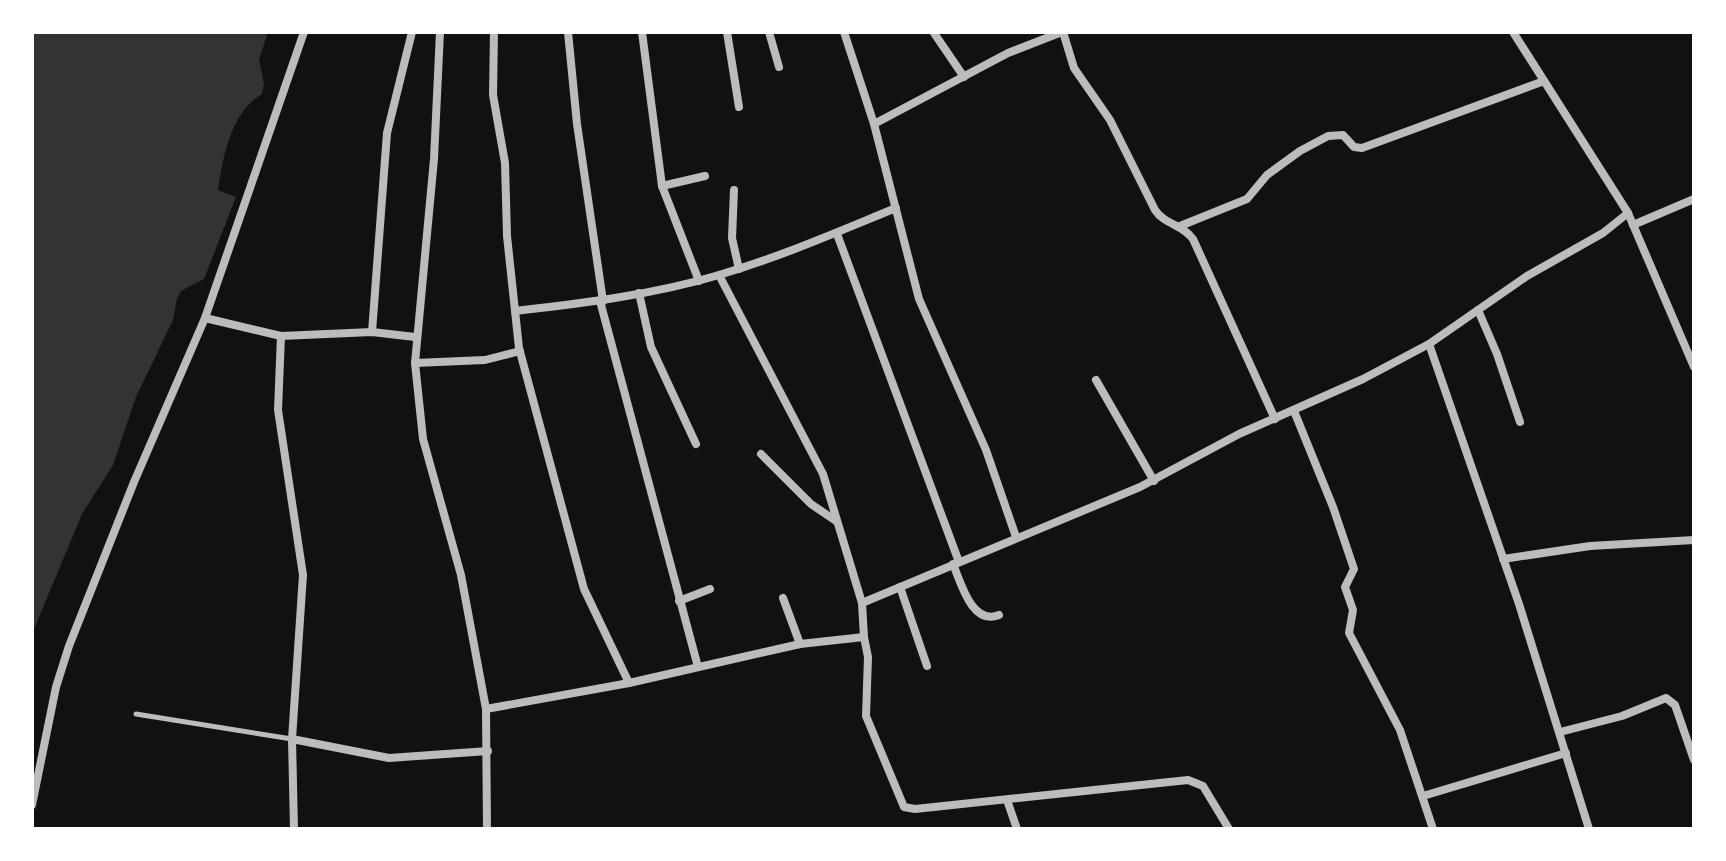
<svg xmlns="http://www.w3.org/2000/svg" width="1726" height="861" font-family="'Noto Sans',sans-serif">
<style>
.water{fill:#333}
.lines{fill:none;stroke-linecap:round;stroke-linejoin:round}
.service{stroke:#bcbcbc;stroke-width:5}
.minor{stroke:#bcbcbc;stroke-width:8}
</style>
<rect width="100%" height="100%" fill="#111"/>
<!-- water -->
<path class="water" d="M 32,32 L 268,32 L 259,60 L 264,83 L 262,94 C 231,112 223,157 218,190 L 236,197 L 204,279 L 181,291 L 177,299 L 173,320 L 136,397 L 113,465 L 82,514 L 32,634 Z"/>
<g class="lines">
<!-- service -->
<path class="service" d="M 136,714 L 292,739"/>
<!-- minor -->
<g class="minor">
<path d="M 440,32 L 434,159 L 415,363 L 423,439 L 461,575 L 486,709 L 487,829"/>
<path d="M 494,32 L 493,95 L 505,163 L 507,236 L 519,348 L 584,589 L 629,683"/>
<path d="M 568,32 L 577,124 L 603,301"/>
<path d="M 642,32 L 662,186 L 699,281"/>
<path d="M 727,32 L 739,107"/>
<path d="M 769,32 L 779,67"/>
<path d="M 844,32 L 874,124 L 919,299 L 986,450 L 1016,537"/>
<path d="M 1063,32 L 1074,68 L 1110,120 L 1155,210 C 1165,225 1182,224 1193,239 L 1275,419"/>
<path d="M 1513,32 L 1628,213 L 1694,367"/>
<path d="M 934,33 L 964,77"/>
<path d="M 874,124 L 1008,53 L 1062,32"/>
<path d="M 662,186 L 705,176"/>
<path d="M 734,190 L 732,238 L 739,269"/>
<path d="M 1633,225 L 1694,199"/>
<path d="M 1180,226 L 1247,199 L 1267,175 L 1300,151 L 1328,136 L 1343,135 L 1354,147 L 1362,148 L 1544,81"/>
<path d="M 837,234 L 959,562"/>
<path d="M 719,275 L 823,474 L 862,603"/>
<path d="M 639,293 L 651,347 L 696,444"/>
<path d="M 600,301 L 698,667"/>
<path d="M 1478,310 L 1497,354 L 1520,422"/>
<path d="M 515,311 C 584,303 652,295 719,275 C 780,257 837,232 896,208"/>
<path d="M 205,318 L 281,336 L 372,332 L 415,337"/>
<path d="M 372,332 L 387,133 L 412,32"/>
<path d="M 281,336 L 278,410 L 303,575 L 292,739 L 294,829"/>
<path d="M 1429,344 L 1519,604 L 1589,829"/>
<path d="M 415,363 L 485,360 L 520,351"/>
<path d="M 1096,380 L 1154,481"/>
<path d="M 1294,411 L 1333,507 L 1354,569 L 1345,587 L 1353,610 L 1349,633 L 1400,730 L 1433,829"/>
<path d="M 761,454 L 811,504 L 836,521"/>
<path d="M 1503,559 L 1590,546 L 1694,540"/>
<path d="M 953,564 C 961,583 972,626 999,615"/>
<path d="M 900,587 L 927,666"/>
<path d="M 783,598 L 800,644"/>
<path d="M 679,601 L 710,589"/>
<path d="M 864,637 L 868,657 L 866,716 L 904,807 L 915,809 L 1188,780 L 1203,786 L 1229,829"/>
<path d="M 486,709 L 629,683 L 800,644 L 864,637 L 862,603 L 1140,487 L 1239,434 L 1363,379 L 1429,344 L 1527,276 L 1603,233 L 1628,213"/>
<path d="M 1560,732 L 1622,716 L 1666,698 L 1675,705 L 1694,760"/>
<path d="M 292,739 L 389,758 L 488,751"/>
<path d="M 1423,796 L 1566,753"/>
<path d="M 1007,800 L 1017,829"/>
<path d="M 32,805 L 56,687 L 69,646 L 134,482 L 205,318 L 304,32"/>
</g>
</g>
<!-- border -->
<rect width="1726" height="861" fill="none" stroke="#ffffff" stroke-width="68"/>
</svg>
